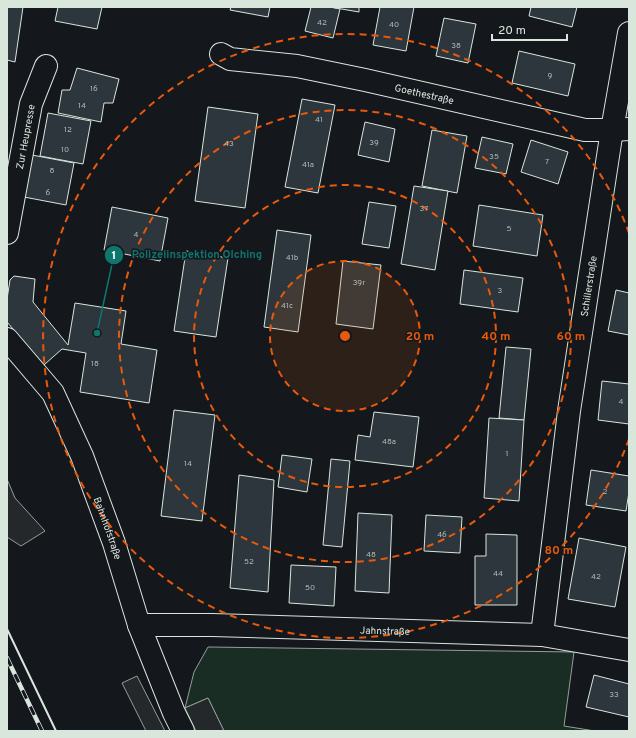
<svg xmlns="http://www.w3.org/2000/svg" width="636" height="738" font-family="Overpass,sans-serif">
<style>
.green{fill:#1a2d24;stroke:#939e99}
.parking{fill:#24282b;stroke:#939e99}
.building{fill:#2c363c;stroke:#d8e6dc}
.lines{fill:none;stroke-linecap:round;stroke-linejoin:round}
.minor-casing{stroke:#d8e6dc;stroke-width:24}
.minor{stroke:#14181c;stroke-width:22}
.rail-casing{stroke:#d8e6dc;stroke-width:4.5}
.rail{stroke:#14181c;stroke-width:3;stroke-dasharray:9;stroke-linecap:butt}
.wall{stroke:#d8e6dc;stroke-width:2}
.ring{fill:none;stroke:#e8590c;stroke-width:2;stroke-dasharray:7 5}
.labels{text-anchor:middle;stroke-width:3;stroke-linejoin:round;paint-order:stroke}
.number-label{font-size:8px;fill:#adbab4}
.street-label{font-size:10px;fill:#d8e6dc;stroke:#14181c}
.centre{fill:#e8590c;stroke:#14181c;stroke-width:2}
.ring-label{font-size:12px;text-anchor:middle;font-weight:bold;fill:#e8590c;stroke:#14181c;stroke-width:3;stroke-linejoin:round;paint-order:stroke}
.leader{fill:none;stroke:#0f766e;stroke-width:1.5}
.callout-dot{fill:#0f766e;stroke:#14181c;stroke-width:1.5}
.mark-label{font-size:12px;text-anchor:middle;font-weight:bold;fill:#fff}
.callout-label{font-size:11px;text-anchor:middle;font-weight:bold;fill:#0f766e;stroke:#14181c;stroke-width:3;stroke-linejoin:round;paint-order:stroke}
</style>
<rect width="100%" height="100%" fill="#14181c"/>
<!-- green -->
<path class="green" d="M 208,647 L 574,652 L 564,726 L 595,731 L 224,731 L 208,698 L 185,708 L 194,672 Z"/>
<!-- parking -->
<g class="parking">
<path d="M 7,479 L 15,498 L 45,531 L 21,546 L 7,537 Z"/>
<path d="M 137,676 L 165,731 L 146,731 L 122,683 Z"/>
<path d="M 208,698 L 224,731 L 196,731 L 185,708 Z"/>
</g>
<!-- building -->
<g class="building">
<path d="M 7,7 L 23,7 L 15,62 L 7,60 Z"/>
<path d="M 58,7 L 102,7 L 97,29 L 55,21 Z"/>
<path d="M 231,7 L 270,7 L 268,17 L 230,10 Z"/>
<path d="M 311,7 L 330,7 L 340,9 L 333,38 L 305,31 Z"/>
<path d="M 330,7 L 359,7 L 359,12 Z"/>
<path d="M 380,7 L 414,7 L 406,51 L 373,45 Z"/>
<path d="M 531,7 L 577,7 L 572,27 L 529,16 Z"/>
<path d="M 444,18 L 476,24 L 468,63 L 436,56 Z"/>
<path d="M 519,51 L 575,64 L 568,96 L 512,83 Z"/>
<path d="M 77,68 L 119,79 L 113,103 L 104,103 L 101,122 L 58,113 L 62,90 L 70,90 Z"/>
<path d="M 302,99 L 335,105 L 318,193 L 285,187 Z"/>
<path d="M 208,107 L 258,114 L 245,208 L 195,201 Z"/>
<path d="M 48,113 L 91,121 L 83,164 L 40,156 Z"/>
<path d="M 365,122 L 395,129 L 389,162 L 358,155 Z"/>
<path d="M 432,130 L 467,136 L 457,193 L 422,186 Z"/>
<path d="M 482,137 L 513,144 L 506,174 L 475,168 Z"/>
<path d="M 531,140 L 568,152 L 558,184 L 521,172 Z"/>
<path d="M 32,155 L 74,163 L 66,205 L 24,197 Z"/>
<path d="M 414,186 L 448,191 L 435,270 L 401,264 Z"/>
<path d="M 369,202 L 396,206 L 389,248 L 362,244 Z"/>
<path d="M 479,205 L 543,215 L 537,256 L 473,246 Z"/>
<path d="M 112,207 L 168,218 L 160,261 L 104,250 Z"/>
<path d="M 277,230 L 311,235 L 298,332 L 264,327 Z"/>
<path d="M 186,251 L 228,258 L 216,337 L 174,331 Z"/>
<path d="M 343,261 L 381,265 L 373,329 L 336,324 Z"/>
<path d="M 464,270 L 523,278 L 518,312 L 460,304 Z"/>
<path d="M 14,276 L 35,279 L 33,302 L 68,345 L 75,303 L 126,311 L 121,344 L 157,350 L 149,403 L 80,392 L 86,353 L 62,349 L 44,365 L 7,322 L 7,299 L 10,280 Z"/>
<path d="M 616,290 L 629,293 L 629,335 L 608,331 Z"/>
<path d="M 506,347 L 531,349 L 524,420 L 499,418 Z"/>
<path d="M 602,381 L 629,384 L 629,424 L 598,420 Z"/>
<path d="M 174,410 L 215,415 L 202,521 L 161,516 Z"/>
<path d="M 374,412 L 419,417 L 413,467 L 355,460 L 358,435 L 370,437 Z"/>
<path d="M 489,418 L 524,420 L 519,501 L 484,498 Z"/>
<path d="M 282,455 L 312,459 L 307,492 L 278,487 Z"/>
<path d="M 331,459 L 350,461 L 342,547 L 323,545 Z"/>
<path d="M 591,470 L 629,476 L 629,492 L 626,511 L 586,505 Z"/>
<path d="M 239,475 L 274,480 L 268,592 L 230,588 Z"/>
<path d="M 358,513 L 392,515 L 389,593 L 355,591 Z"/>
<path d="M 426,515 L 462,517 L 460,553 L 424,551 Z"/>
<path d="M 486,534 L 517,535 L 517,605 L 475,605 L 475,556 L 486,556 Z"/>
<path d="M 579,538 L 626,547 L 615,607 L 568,599 Z"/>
<path d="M 291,565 L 336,567 L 334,606 L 289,603 Z"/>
<path d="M 594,675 L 629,684 L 629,717 L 586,707 Z"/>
</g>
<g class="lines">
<!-- minor casing -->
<g class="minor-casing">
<g id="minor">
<path id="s1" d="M 221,54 L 230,59 L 297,66 L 365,80 L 585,130 L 612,130 L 629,129"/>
<path id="s2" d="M 7,233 L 31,104 L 46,66"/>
<path id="s3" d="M 7,339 L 53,393 L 82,456 L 114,543 L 139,625 L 174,713 L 183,731"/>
<path id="s4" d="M 139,625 L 212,625 L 542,635 L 629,650"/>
<path id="s5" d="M 542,635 L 569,411 L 612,130 L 629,33"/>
</g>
</g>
<!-- minor -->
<use href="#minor" class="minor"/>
<!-- rail casing -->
<g class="rail-casing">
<path id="rail" d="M 7,658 L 42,731"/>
</g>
<!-- rail -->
<use href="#rail" class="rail"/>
<!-- wall -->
<path class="wall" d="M 7,629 L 56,731"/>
</g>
<!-- distance rings -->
<circle cx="345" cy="336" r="75" fill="#e8590c" fill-opacity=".12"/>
<g class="ring">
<circle cx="345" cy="336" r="75"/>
<circle cx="345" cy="336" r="151"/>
<circle cx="345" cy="336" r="226"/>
<path d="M629 439A302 302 0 1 1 629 233"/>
</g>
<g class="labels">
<!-- number labels -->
<g class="number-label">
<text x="322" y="25">42</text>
<text x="394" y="27">40</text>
<text x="456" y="48">38</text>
<text x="550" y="78">9</text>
<text x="94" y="91">16</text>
<text x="82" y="108">14</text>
<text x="319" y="122">41</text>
<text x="68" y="132">12</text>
<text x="374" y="145">39</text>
<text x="229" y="146">43</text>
<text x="65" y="152">10</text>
<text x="494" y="159">35</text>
<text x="547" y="164">7</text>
<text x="308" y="167">41a</text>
<text x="52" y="173">8</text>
<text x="48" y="195">6</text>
<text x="424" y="211">37</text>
<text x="509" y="231">5</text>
<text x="136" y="237">4</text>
<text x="292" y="260">41b</text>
<text x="359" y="285">39r</text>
<text x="500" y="293">3</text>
<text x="287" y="308">41c</text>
<text x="95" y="366">18</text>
<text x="621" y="404">4</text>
<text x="389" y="444">48a</text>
<text x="507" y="456">1</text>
<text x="188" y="466">14</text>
<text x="605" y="494">2</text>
<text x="442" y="537">46</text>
<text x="371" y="557">48</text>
<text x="249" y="564">52</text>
<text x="498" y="576">44</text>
<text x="596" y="579">42</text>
<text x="310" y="590">50</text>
<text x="614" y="697">33</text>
</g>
<!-- street labels -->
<g class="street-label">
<text dy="4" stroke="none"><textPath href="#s1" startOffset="208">Goethestraße</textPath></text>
<text dy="4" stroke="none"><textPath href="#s2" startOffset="98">Zur Heupresse</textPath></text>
<text dy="4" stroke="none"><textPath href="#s5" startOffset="352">Schillerstraße</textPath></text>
<text dy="4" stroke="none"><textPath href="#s3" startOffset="217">Bahnhofstraße</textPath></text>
<text dy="4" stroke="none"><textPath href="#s4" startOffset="246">Jahnstraße</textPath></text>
</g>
</g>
<circle cx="345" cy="336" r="6" class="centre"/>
<g class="ring-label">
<text x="420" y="340">20 m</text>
<text x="496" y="340">40 m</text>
<text x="571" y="340">60 m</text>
<text x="559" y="554">80 m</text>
</g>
<!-- callouts -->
<path class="leader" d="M97 333L114 255"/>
<g class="callout-dot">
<circle cx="97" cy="333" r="4"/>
<circle cx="114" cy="255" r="10"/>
</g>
<g class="mark-label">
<text x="114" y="259">1</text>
</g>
<g class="callout-label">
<text x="197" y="258">Polizeiinspektion Olching</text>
</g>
<!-- border -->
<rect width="636" height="738" fill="none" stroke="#d8e6dc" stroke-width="16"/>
<!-- scale -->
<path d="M492 34v6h75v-6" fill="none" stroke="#d8e6dc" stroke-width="2"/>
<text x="498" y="34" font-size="12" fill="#d8e6dc" stroke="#14181c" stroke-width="3" paint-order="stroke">20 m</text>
</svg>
